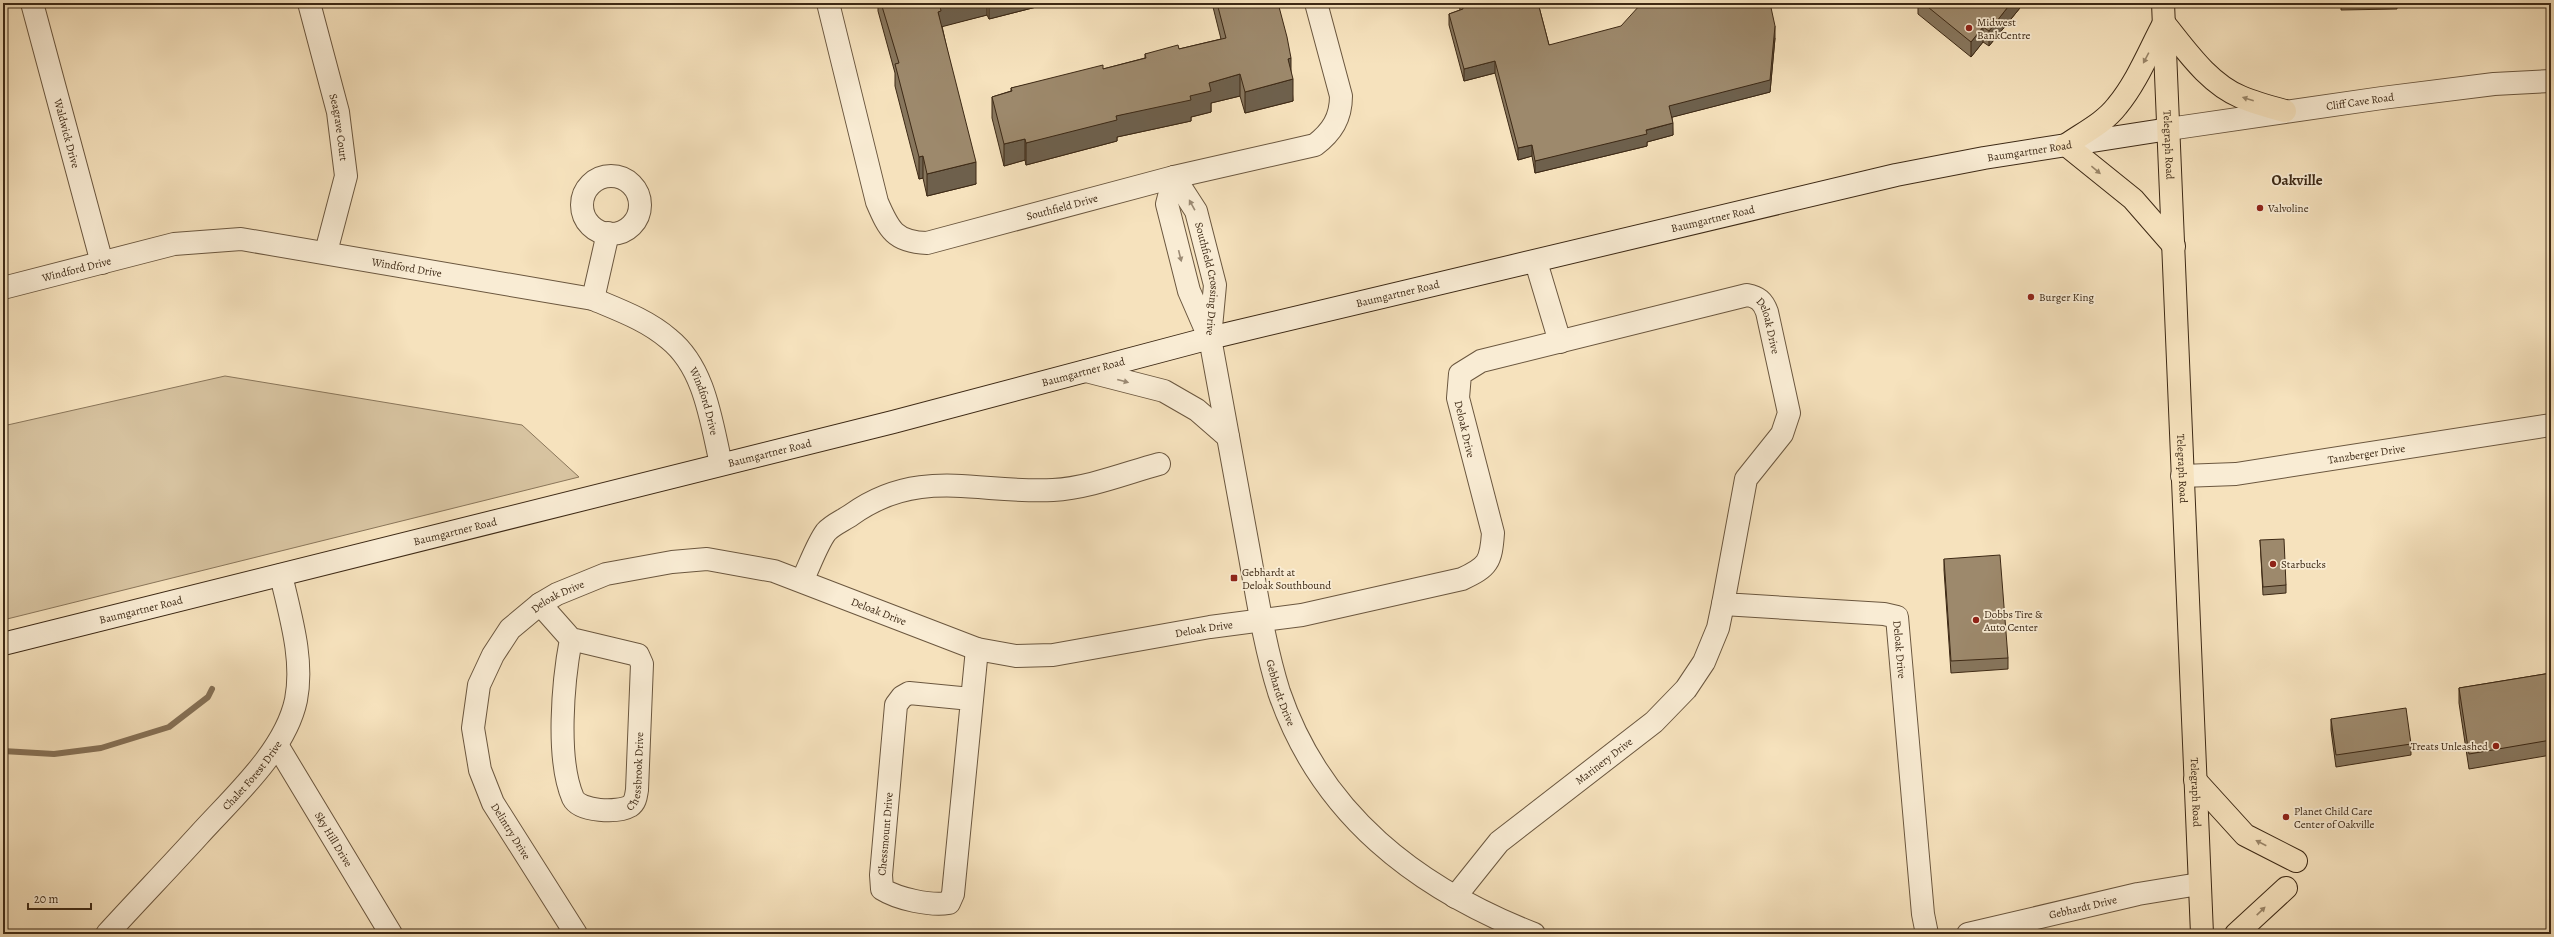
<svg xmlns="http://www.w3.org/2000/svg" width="2554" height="937" font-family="Alegreya,serif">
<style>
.green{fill:#d7c3a0;stroke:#8a765a}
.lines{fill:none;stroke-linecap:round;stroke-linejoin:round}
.stream{stroke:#867258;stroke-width:6}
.minor-casing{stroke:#6b573f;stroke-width:24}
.tertiary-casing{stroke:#6b573f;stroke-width:24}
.secondary-casing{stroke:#3d2915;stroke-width:24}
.primary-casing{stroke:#3d2915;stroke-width:24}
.minor{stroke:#f9ecd4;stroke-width:22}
.tertiary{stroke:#f9ecd4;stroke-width:22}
.secondary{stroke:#f9ecd4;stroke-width:22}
.primary{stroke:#f6e2bd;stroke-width:22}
.wall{fill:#87765d;stroke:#3d2915}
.shaded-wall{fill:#6e604c;stroke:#3d2915}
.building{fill:#9d896c;stroke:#3d2915}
.oneway{fill:#9a8669}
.oneway2{fill:#9b8a74}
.poi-dot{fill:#8f2418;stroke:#f9ecd4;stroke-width:1.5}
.labels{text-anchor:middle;stroke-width:3.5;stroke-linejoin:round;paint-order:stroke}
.poi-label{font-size:11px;fill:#3d2915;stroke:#f9ecd4;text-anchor:start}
.street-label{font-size:11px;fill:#3d2915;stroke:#f9ecd4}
.district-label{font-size:15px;font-weight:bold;fill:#3d2915;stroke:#f9ecd4}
</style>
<rect width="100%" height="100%" fill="#f6e2bd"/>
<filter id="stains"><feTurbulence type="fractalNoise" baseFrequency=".005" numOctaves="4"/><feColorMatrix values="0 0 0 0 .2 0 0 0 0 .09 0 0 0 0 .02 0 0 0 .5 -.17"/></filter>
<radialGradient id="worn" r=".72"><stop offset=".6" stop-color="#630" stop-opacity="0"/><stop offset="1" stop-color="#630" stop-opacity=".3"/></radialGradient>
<!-- green -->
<path class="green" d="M 225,376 L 522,425 L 579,477 L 3,620 L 3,426 Z"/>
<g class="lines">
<!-- stream -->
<path class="stream" d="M 3,751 L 54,754 L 101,748 L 169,727 L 208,697 L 212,689"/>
<!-- minor casing -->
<g class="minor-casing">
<g id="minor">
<path id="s1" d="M 32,3 L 102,263"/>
<path id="s2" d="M 309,3 L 338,112 L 346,176 L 326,252"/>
<path id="s3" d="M 828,3 L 877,202 C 889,230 895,242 927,243 L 1174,177 L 1315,145 C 1332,132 1341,118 1341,96 L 1316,3"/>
<path id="s4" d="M 2169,129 L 2382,98 L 2494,84 L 2551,81"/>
<circle cx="611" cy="205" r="29"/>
<path id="s5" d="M 1174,177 L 1196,211 L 1215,285 L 1210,338"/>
<path d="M 1174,177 L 1167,204 L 1189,291 L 1209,337"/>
<path d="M 1536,262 L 1560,342"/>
<path id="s6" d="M 3,288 L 174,244 L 241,239 L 593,299 C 619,310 647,320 669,339 C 705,368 711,421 721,464"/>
<path d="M 593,299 L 608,233"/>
<path id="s7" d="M 2182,476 L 2236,474 L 2551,425"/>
<path d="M 802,581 C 809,567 817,544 826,532 C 832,525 844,520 851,515 C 919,466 979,494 1053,490 C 1089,488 1126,473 1159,464"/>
<path id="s8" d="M 540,604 L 571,639 C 563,681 556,759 573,798 C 580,812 618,813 630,806 C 636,802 636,795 637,790 L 642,664 L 638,655 L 571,639"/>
<path d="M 971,699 L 909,693 L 902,697 L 896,705 L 881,875 L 882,889 C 898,899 930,906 949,903 L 953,894 L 977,649"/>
<path id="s9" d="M 277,745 L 391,934"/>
<path id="s10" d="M 1455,897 L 1499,842 L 1654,722 L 1686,689 L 1704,662 L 1718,628 L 1723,604"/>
<path id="s11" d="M 107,934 C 137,901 168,869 198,836 C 232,798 285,752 296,700 C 304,659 290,615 281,575"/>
<path id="s12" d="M 576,934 L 493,803 L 480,770 L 473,728 L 479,685 L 493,655 L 510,629 L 540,604 L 557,594 L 606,574 L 672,562 L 707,559 L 774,571 L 977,649 L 1016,656 L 1053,655 L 1210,627 L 1302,615 L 1462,579 C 1488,567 1491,562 1493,533 L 1458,398 L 1460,374 L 1481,361 L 1747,295 C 1758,297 1763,301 1767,312 L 1789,413 L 1782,434 L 1746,479 L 1723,604 L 1884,614 L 1897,617 L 1923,914 L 1927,934"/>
</g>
</g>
<!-- tertiary casing -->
<g class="tertiary-casing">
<g id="tertiary">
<path id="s13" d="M 1210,338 C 1223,407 1235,477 1248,546 C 1257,595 1264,644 1279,692 C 1321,815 1417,888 1534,934"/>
<path d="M 1086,371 L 1164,391 L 1197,410 L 1228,437"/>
<path id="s14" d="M 1968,934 L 2138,894 L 2199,884"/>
</g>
</g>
<!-- secondary casing -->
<g class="secondary-casing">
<g id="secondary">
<path id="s15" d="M 3,644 L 893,422 L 1210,338 L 1896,175 L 1984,158 L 2169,129"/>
</g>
</g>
<!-- primary casing -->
<g class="primary-casing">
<g id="primary">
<path id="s16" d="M 2163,3 L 2202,934"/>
<path d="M 2164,23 C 2149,51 2137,82 2117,106 C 2104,123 2083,133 2066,145 L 2133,199 L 2174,246"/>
<path d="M 2164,23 C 2186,50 2208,83 2241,97 C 2255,103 2270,107 2285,111"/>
<path d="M 2195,780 L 2245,835 L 2296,861"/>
<path d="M 2236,934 L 2286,888"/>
</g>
</g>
<!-- minor -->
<use href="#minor" class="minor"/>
<!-- tertiary -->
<use href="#tertiary" class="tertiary"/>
<!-- secondary -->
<use href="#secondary" class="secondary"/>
<!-- primary -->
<use href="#primary" class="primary"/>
</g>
<!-- wall -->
<g class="wall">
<path d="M 878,3 L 1052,3 L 989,19 L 987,15 L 942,26 L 976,184 L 927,196 L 923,178 L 919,179 L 895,86 L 895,73 L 878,11 Z"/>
<path d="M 1212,3 L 1278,3 L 1291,74 L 1293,101 L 1245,113 L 1240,96 L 1211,103 L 1211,112 L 1191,117 L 1191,121 L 1117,137 L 1117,141 L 1026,165 L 1025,160 L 1004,166 L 992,118 L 992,97 L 1011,91 L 1011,88 L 1103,69 L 1145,58 L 1145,54 L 1179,49 L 1221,39 Z"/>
<path d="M 1459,3 L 1538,3 L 1549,45 L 1775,38 L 1770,92 L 1672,117 L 1673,135 L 1647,142 L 1647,146 L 1535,173 L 1532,156 L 1518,160 L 1495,73 L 1464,81 L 1449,25 L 1449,14 L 1460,10 Z"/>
<path d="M 1918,3 L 2024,3 L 1989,46 L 1983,42 L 1971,57 L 1918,14 Z"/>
<path d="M 2341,3 L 2397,3 L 2397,9 L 2341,10 Z"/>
<path d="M 2260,540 L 2286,585 L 2286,593 L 2263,595 Z"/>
<path d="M 1944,559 L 2008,658 L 2008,669 L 1951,673 L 1944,570 Z"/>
<path d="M 2551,673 L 2551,755 L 2469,769 L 2459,703 L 2459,688 Z"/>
<path d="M 2331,719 L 2411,744 L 2411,755 L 2336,767 L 2331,730 Z"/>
</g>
<!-- shaded-wall -->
<g class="shaded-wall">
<path d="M 950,3 L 987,3 L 987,15 L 941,27 L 938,12 L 940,6 Z"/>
<path d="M 989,3 L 1052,3 L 989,19 Z"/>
<path d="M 2011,3 L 2024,3 L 1989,46 L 1989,31 Z"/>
<path d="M 1775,26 L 1775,38 L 1770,92 L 1669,118 L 1669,106 Z"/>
<path d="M 1983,27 L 1983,42 L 1971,57 L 1971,42 Z"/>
<path d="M 1291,58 L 1291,79 L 1288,59 Z"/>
<path d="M 1495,61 L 1495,73 L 1464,81 L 1464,69 Z"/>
<path d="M 1240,74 L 1240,96 L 1211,103 L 1211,112 L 1191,117 L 1191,121 L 1117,137 L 1117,141 L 1026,165 L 1026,143 L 1116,116 L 1190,96 L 1209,83 Z"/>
<path d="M 1293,79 L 1293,101 L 1245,113 L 1245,92 Z"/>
<path d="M 1673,123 L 1673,135 L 1647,142 L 1647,146 L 1535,173 L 1535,161 Z"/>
<path d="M 1025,139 L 1025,160 L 1004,166 L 1004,144 Z"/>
<path d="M 1532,145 L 1532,156 L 1518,160 L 1518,148 Z"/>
<path d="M 923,156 L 923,178 L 919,179 L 919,157 Z"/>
<path d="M 976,162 L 976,184 L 927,196 L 927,174 Z"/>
</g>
<!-- building -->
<g class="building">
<path d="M 881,3 L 950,3 L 940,6 L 941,11 L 938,12 L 976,162 L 927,174 L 923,156 L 919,157 L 895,64 L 899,63 Z"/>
<path d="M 1217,3 L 1278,3 L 1287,37 L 1291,58 L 1288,59 L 1293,79 L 1245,92 L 1240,74 L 1209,83 L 1211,91 L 1190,96 L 1191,100 L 1116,116 L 1117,120 L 1026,143 L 1025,139 L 1004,144 L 992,97 L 1012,91 L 1011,88 L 1103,65 L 1103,69 L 1146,58 L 1145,54 L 1178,45 L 1179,49 L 1226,38 Z"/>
<path d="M 1462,3 L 1538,3 L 1549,45 L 1621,26 L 1640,5 L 1646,3 L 1770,3 L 1775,26 L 1770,80 L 1669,106 L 1673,123 L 1646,130 L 1647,134 L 1535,161 L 1532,145 L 1518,148 L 1495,61 L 1464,69 L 1449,14 L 1463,9 Z"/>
<path d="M 1923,3 L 2011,3 L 1989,31 L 1983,27 L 1971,42 Z"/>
<path d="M 2284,539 L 2286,585 L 2263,587 L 2260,540 Z"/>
<path d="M 2000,555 L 2008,658 L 1951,661 L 1944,559 Z"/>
<path d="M 2551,673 L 2551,740 L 2469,754 L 2459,688 Z"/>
<path d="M 2406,708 L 2411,744 L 2336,755 L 2331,719 Z"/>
</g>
<!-- one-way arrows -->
<defs><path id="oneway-solid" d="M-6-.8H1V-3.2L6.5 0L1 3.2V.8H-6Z"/></defs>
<g class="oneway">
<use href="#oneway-solid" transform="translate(2146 58) rotate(118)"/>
<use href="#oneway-solid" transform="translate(2248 99) rotate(-163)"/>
<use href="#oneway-solid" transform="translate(2096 170) rotate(40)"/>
<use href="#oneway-solid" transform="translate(2261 843) rotate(-153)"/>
<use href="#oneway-solid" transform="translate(2261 911) rotate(-44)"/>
</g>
<g class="oneway2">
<use href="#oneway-solid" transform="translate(1192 205) rotate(-119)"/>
<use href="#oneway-solid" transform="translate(1180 256) rotate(76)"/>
<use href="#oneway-solid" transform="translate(1123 381) rotate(15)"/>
</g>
<!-- markers -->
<g class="poi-dot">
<circle cx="1969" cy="28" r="4"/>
<circle cx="2260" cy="208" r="4"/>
<circle cx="2031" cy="297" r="4"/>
<circle cx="2273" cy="564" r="4"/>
<rect x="1230" y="574" width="8" height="8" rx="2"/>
<circle cx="1976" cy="620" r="4"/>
<circle cx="2496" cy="746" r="4"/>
<circle cx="2286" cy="817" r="4"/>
</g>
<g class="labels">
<!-- poi labels -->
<g class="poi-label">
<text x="1977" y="26">Midwest<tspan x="1977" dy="13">BankCentre</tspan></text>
<text x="2268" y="212">Valvoline</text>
<text x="2039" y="301">Burger King</text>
<text x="2281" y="568">Starbucks</text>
<text x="1242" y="576">Gebhardt at<tspan x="1242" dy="13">Deloak Southbound</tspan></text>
<text x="1984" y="618">Dobbs Tire &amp;<tspan x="1984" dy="13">Auto Center</tspan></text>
<text x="2488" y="750" text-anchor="end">Treats Unleashed</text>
<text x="2294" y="815">Planet Child Care<tspan x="2294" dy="13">Center of Oakville</tspan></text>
</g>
<!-- street labels -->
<g class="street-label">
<text dy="4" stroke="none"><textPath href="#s4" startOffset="193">Cliff Cave Road</textPath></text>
<text dy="4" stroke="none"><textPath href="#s2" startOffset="128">Seagrave Court</textPath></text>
<text dy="4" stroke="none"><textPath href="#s1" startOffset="135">Waldwick Drive</textPath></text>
<text dy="4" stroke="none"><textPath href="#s16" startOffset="142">Telegraph Road</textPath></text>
<text dy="4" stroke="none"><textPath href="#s15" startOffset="2086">Baumgartner Road</textPath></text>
<text dy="4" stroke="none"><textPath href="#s3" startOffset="415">Southfield Drive</textPath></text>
<text dy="4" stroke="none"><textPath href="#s15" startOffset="1762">Baumgartner Road</textPath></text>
<text dy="4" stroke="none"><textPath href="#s6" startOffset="412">Windford Drive</textPath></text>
<text dy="4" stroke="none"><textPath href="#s6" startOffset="76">Windford Drive</textPath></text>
<text dy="4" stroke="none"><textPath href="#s5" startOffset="110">Southfield Crossing Drive</textPath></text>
<text dy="4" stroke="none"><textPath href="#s15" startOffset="1438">Baumgartner Road</textPath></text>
<text dy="4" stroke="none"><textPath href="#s12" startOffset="1897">Deloak Drive</textPath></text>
<text dy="4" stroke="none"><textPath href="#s15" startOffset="1114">Baumgartner Road</textPath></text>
<text dy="4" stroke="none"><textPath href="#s6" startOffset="760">Windford Drive</textPath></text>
<text transform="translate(1465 429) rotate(77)" y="4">Deloak Drive</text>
<text dy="4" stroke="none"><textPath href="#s15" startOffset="790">Baumgartner Road</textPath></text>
<text dy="4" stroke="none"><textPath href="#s7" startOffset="186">Tanzberger Drive</textPath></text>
<text dy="4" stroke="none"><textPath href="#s16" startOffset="466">Telegraph Road</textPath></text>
<text dy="4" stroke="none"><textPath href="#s15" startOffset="466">Baumgartner Road</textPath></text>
<text dy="4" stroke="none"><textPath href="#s12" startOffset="399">Deloak Drive</textPath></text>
<text dy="4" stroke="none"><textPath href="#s15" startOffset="142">Baumgartner Road</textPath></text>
<text dy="4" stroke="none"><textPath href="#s12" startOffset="735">Deloak Drive</textPath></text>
<text dy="4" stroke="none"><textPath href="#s12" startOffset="1070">Deloak Drive</textPath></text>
<text dy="4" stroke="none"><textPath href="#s12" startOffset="2401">Deloak Drive</textPath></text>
<text dy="4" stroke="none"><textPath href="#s13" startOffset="362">Gebhardt Drive</textPath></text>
<text dy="4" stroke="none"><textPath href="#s10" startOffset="203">Marinery Drive</textPath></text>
<text dy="4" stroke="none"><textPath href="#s8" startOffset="305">Chessbrook Drive</textPath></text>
<text dy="4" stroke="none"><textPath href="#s11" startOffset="215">Chalet Forest Drive</textPath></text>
<text dy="4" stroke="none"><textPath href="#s16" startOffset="790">Telegraph Road</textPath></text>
<text transform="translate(511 831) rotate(58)" y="4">Delintry Drive</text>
<text transform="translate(885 834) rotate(-85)" y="4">Chessmount Drive</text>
<text dy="4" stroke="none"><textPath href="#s9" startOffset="110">Sky Hill Drive</textPath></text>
<text dy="4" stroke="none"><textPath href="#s14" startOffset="118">Gebhardt Drive</textPath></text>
</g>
<!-- district labels -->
<g class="district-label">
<text x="2297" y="185">Oakville</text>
</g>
</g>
<!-- margin -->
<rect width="2554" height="937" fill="none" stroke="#f6e2bd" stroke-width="16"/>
<rect x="4" y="4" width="2546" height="929" fill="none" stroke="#3d2915" stroke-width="2"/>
<rect x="8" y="8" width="2538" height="921" fill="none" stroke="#3d2915"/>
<!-- scale -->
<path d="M28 903v6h63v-6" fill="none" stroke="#3d2915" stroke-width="2"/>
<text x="34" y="903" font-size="12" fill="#3d2915" stroke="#f9ecd4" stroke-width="3" paint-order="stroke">20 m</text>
<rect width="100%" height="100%" filter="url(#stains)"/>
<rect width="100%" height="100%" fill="url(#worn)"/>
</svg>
